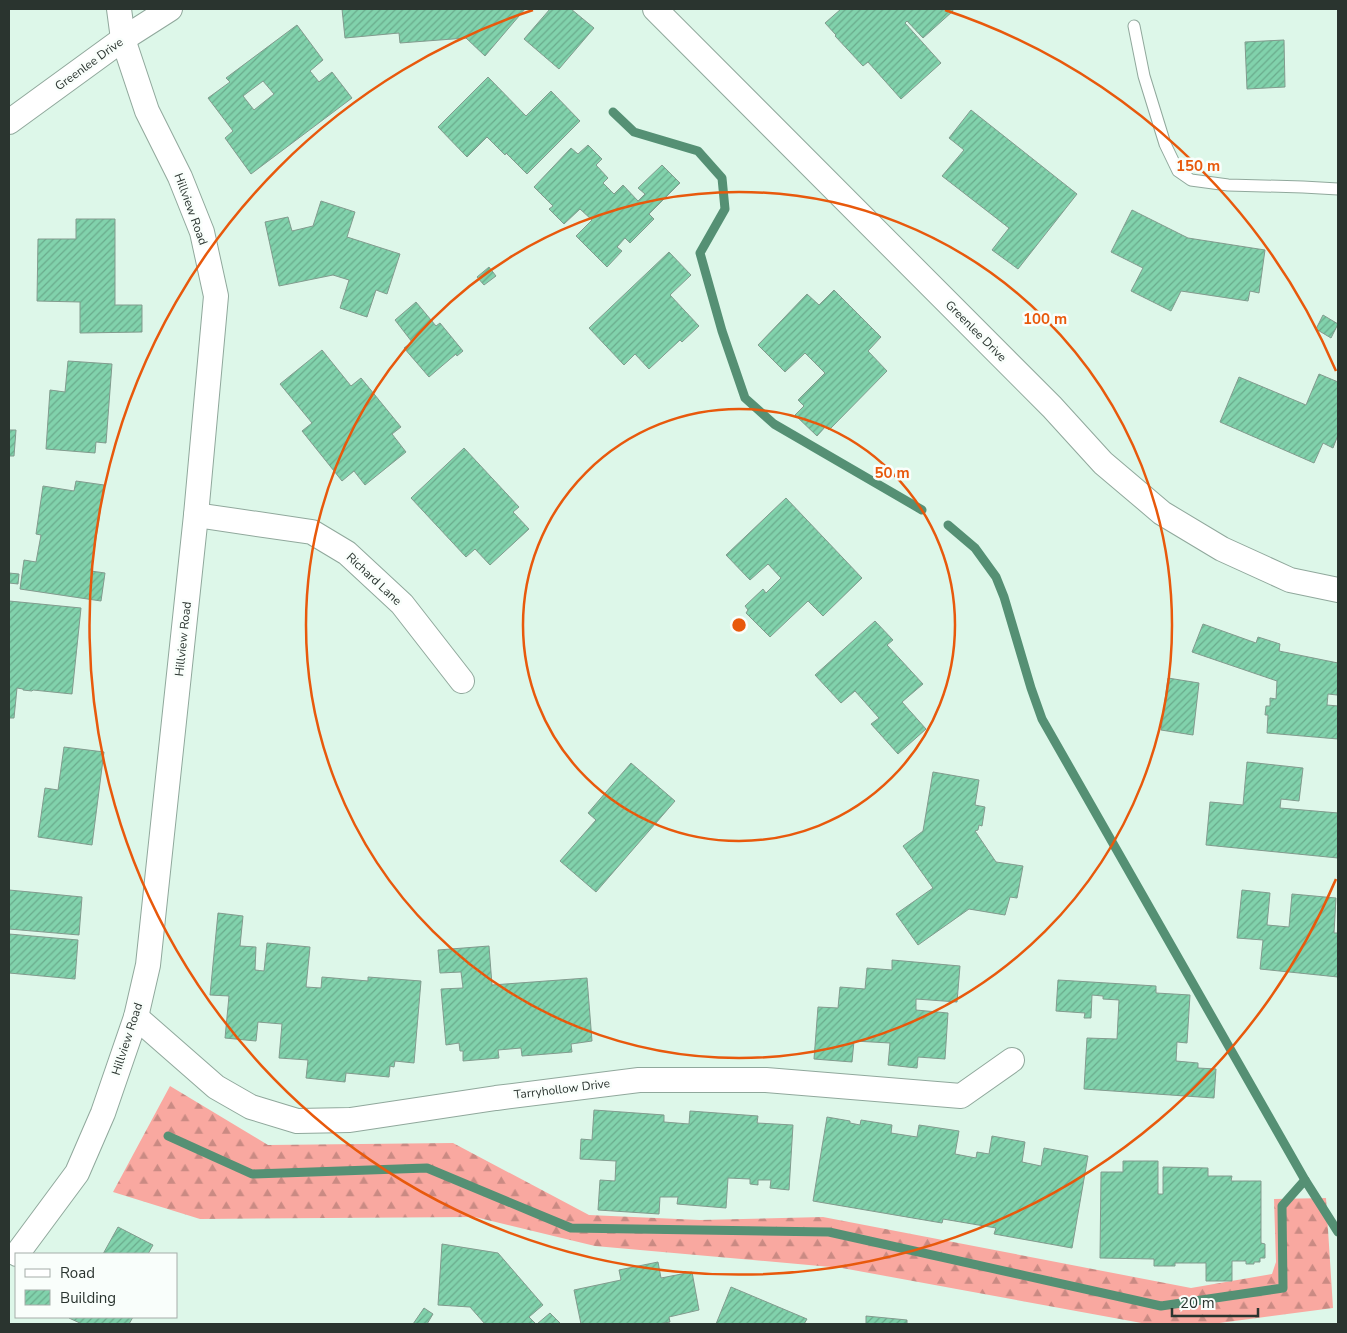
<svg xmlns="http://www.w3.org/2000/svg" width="1347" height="1333" font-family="'Nunito Sans',sans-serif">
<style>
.forest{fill:url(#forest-firs)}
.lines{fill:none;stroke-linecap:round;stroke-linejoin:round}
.stream{stroke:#559074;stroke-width:9}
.building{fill:url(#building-hatch);stroke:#829b8e;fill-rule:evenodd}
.service-casing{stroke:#90a89c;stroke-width:13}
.minor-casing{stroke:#90a89c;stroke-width:26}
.service{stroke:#fff;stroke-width:11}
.minor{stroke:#fff;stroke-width:24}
.ring{fill:none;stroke:#e8590c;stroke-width:2.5}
.labels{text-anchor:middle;stroke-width:5;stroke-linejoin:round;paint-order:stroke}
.street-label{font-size:12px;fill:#2a342f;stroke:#f9fefb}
.centre{fill:#e8590c;stroke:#f9fefb;stroke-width:2.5}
.ring-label{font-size:15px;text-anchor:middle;font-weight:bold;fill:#e8590c;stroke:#f9fefb;stroke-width:5;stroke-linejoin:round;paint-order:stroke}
</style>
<defs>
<pattern id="forest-firs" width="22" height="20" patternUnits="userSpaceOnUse" patternTransform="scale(1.25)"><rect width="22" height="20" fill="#f9a8a0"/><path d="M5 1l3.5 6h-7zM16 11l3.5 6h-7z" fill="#ca8a83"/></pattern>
<pattern id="building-hatch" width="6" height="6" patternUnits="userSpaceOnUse" patternTransform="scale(1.25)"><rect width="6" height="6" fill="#81d2ac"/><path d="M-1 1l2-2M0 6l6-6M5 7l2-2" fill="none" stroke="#6aab8c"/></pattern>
</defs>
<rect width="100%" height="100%" fill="#ddf7e9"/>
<!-- forest -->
<path class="forest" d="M 170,1086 L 268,1145 L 453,1143 L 589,1215 L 700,1220 L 823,1217 L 1191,1288 L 1272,1274 L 1276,1262 L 1274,1199 L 1326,1198 L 1333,1308 L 1212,1324 L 1147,1324 L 842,1268 L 595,1246 L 475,1217 L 200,1219 L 113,1192 Z"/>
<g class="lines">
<!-- stream -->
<g class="stream">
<path d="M 613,112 L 634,132 L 698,151 L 722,178 L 725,209 L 700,253 L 722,331 L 745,398 L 774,424 L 922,510"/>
<path d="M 948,525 L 975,548 L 996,577 L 1004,597 L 1031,688 L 1042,719 L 1305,1180"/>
<path d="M 168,1136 L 252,1174 L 427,1168 L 571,1228 L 829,1232 L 1161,1306 L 1283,1288 L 1282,1206 L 1305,1180 L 1338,1232"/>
</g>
</g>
<!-- building -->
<g class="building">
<path d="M 342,9 L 525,9 L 485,56 L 466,38 L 400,43 L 399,33 L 345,38 Z"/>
<path d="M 550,9 L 571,9 L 594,28 L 559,69 L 524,39 Z"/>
<path d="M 841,9 L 952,9 L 953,11 L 923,38 L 907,21 L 905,23 L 941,63 L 901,99 L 868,62 L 863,66 L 835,36 L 836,35 L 825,23 Z"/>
<path d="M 297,25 L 323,60 L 310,71 L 319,82 L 332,72 L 352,98 L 251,174 L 225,138 L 233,131 L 208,98 L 230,82 L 226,78 ZM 263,81 L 274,94 L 254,110 L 243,96 Z"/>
<path d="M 1284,40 L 1285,87 L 1247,89 L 1245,42 Z"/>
<path d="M 488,77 L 526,116 L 551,91 L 580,121 L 527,174 L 506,153 L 505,155 L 487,137 L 467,157 L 438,127 Z"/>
<path d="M 971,110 L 1077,194 L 1018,269 L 992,250 L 1009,228 L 942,176 L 964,150 L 949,138 Z"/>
<path d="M 588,145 L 602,159 L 596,165 L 608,178 L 603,183 L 614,194 L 623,185 L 638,201 L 645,194 L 638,188 L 662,165 L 680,183 L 649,214 L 654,219 L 630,243 L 625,238 L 617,247 L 622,251 L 607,267 L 576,236 L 592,220 L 580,209 L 564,224 L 549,209 L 553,206 L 534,187 L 571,148 L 578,154 Z"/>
<path d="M 321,201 L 355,212 L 347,237 L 400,254 L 387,294 L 376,290 L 367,317 L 340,308 L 349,280 L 333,275 L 279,286 L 265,222 L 288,217 L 292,231 L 313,226 Z"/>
<path d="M 1132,210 L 1188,238 L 1265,250 L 1259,293 L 1250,291 L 1248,301 L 1181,291 L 1171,311 L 1131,291 L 1143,268 L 1111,252 Z"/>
<path d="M 76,219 L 115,219 L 115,305 L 142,305 L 142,332 L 80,333 L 80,302 L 37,301 L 38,239 L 76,239 Z"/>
<path d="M 669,252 L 691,275 L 670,295 L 699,326 L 682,342 L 680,340 L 649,369 L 635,354 L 624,365 L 589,328 Z"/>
<path d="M 489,267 L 496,276 L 484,285 L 477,277 Z"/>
<path d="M 834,290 L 881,337 L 868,351 L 887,371 L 829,430 L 826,426 L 817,436 L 795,415 L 804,406 L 798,400 L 825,373 L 805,353 L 785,372 L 758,345 L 807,294 L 819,305 Z"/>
<path d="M 416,302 L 436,326 L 440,323 L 463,351 L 457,356 L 456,354 L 429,377 L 404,348 L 412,342 L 395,320 Z"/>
<path d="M 1323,315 L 1338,324 L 1331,338 L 1316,329 Z"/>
<path d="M 322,350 L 351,386 L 361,378 L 401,427 L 392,434 L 406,452 L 365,485 L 354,471 L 342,481 L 302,431 L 312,423 L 280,384 Z"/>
<path d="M 68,361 L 112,364 L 106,443 L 96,442 L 95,453 L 46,449 L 50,390 L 65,392 Z"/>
<path d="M 1319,374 L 1338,382 L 1338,435 L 1333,448 L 1323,443 L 1314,463 L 1220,422 L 1239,377 L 1306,405 Z"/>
<path d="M 9,430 L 16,430 L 14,456 L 9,456 Z"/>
<path d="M 464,448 L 519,507 L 513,512 L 529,529 L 490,565 L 475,549 L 466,557 L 411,498 Z"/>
<path d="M 76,481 L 104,485 L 91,571 L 105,573 L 101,601 L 20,589 L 24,560 L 36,562 L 41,535 L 36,534 L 43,486 L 74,491 Z"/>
<path d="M 786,498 L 862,578 L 823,616 L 808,601 L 770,637 L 746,613 L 748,610 L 745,606 L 763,589 L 766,593 L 781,578 L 768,564 L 750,580 L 726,555 Z"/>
<path d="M 9,573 L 19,574 L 18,584 L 9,583 Z"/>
<path d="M 9,601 L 81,608 L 72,694 L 33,690 L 32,691 L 23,690 L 23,689 L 17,688 L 14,718 L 9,718 Z"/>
<path d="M 875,621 L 893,640 L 887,645 L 923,684 L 902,702 L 926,729 L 898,754 L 871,724 L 879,718 L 855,691 L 841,703 L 815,675 Z"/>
<path d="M 1203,624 L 1256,643 L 1258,637 L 1280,644 L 1279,651 L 1338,663 L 1338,689 L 1337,695 L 1328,694 L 1327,705 L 1338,706 L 1338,739 L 1267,733 L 1268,715 L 1265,715 L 1266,706 L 1270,706 L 1270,698 L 1276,699 L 1277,681 L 1192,652 Z"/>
<path d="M 1168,678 L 1199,683 L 1193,735 L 1161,730 Z"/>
<path d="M 64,747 L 104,752 L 92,845 L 38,837 L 45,788 L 58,790 Z"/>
<path d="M 1247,762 L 1303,768 L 1299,801 L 1281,799 L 1280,808 L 1338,813 L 1338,858 L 1206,845 L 1210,802 L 1243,805 Z"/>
<path d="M 631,763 L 675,801 L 596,892 L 560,861 L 596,820 L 588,813 Z"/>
<path d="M 933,772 L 979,780 L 975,805 L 985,807 L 982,826 L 979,825 L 978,830 L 975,831 L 996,862 L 1023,866 L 1017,898 L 1010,897 L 1005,915 L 969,909 L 918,945 L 896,914 L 933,888 L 903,846 L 923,831 Z"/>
<path d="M 9,890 L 82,897 L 79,935 L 9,929 Z"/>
<path d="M 1242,890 L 1270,893 L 1267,925 L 1289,927 L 1292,894 L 1336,898 L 1334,933 L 1338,933 L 1338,977 L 1260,969 L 1263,940 L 1237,938 Z"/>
<path d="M 218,913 L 243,916 L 240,946 L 256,947 L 255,970 L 264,971 L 267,943 L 310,947 L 306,987 L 321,988 L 322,977 L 368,981 L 368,977 L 421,981 L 414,1063 L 395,1061 L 394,1067 L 390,1066 L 389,1077 L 346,1073 L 345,1082 L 306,1078 L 308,1060 L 279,1058 L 282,1024 L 258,1022 L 256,1041 L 225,1038 L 229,996 L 210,995 Z"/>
<path d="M 9,934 L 78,940 L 75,979 L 9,973 Z"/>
<path d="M 489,946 L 492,985 L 587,978 L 592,1041 L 571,1044 L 572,1052 L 522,1056 L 521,1048 L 498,1050 L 499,1058 L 463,1061 L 463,1051 L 460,1051 L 459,1043 L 446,1045 L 441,989 L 463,988 L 461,972 L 440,973 L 438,950 Z"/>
<path d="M 892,960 L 960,966 L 957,1002 L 916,999 L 916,1010 L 948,1013 L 945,1059 L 918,1057 L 917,1068 L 888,1065 L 890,1043 L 854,1041 L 852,1062 L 814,1059 L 818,1007 L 838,1008 L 840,987 L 865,989 L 867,968 L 892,970 Z"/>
<path d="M 1058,980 L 1156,986 L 1156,993 L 1190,995 L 1187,1043 L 1177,1042 L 1176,1061 L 1198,1063 L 1198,1068 L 1216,1069 L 1214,1098 L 1084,1089 L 1087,1038 L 1117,1039 L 1119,1000 L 1103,999 L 1103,996 L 1092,995 L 1091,1018 L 1084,1018 L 1085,1013 L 1056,1011 Z"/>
<path d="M 594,1110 L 664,1115 L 664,1122 L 689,1124 L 690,1111 L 758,1116 L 757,1123 L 793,1125 L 789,1190 L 770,1188 L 771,1180 L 758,1180 L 758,1185 L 750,1184 L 750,1179 L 728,1178 L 726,1208 L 677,1204 L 678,1197 L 660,1197 L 659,1214 L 598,1210 L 600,1180 L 615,1181 L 616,1161 L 580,1159 L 581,1139 L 592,1140 Z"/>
<path d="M 827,1117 L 850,1121 L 850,1123 L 860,1125 L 861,1120 L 892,1125 L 891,1133 L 917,1137 L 919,1125 L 959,1131 L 955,1154 L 976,1158 L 977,1152 L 989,1154 L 992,1136 L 1025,1142 L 1022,1162 L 1041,1166 L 1044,1148 L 1088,1156 L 1072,1248 L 994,1234 L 996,1228 L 943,1219 L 942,1223 L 813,1201 Z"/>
<path d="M 1123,1161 L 1158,1161 L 1158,1194 L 1163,1194 L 1163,1167 L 1208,1168 L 1208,1176 L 1232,1176 L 1231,1181 L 1261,1181 L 1261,1243 L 1265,1244 L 1265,1258 L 1260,1258 L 1260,1262 L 1254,1262 L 1254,1264 L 1246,1264 L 1246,1261 L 1232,1261 L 1232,1281 L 1206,1281 L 1206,1263 L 1175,1263 L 1175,1266 L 1154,1266 L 1154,1259 L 1100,1258 L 1101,1172 L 1123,1172 Z"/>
<path d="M 118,1227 L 153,1245 L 148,1254 L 103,1254 Z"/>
<path d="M 442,1244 L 498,1253 L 543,1305 L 529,1317 L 536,1324 L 485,1324 L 470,1307 L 438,1305 Z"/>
<path d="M 658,1262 L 661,1278 L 692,1272 L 699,1310 L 669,1317 L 670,1322 L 658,1324 L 581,1324 L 574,1290 L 621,1280 L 619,1270 Z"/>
<path d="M 731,1287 L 807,1319 L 804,1324 L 716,1324 Z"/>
<path d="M 424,1308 L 433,1314 L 427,1324 L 413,1324 Z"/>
<path d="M 550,1313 L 561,1324 L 537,1324 Z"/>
<path d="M 866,1316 L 907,1320 L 907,1324 L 866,1324 Z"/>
<path d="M 70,1317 L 133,1317 L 129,1324 L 82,1324 L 69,1318 Z"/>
</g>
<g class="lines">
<!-- service casing -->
<g class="service-casing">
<path id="service" d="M 1134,26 L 1144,76 L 1165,144 L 1178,171 L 1191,180 L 1228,185 L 1303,187 L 1338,189"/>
</g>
<!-- minor casing -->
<g class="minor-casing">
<g id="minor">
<path d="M 655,9 L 1052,407 L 1103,463 L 1162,513 L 1222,549 L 1290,580 L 1338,590"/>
<path d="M 9,122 L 123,39 L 170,9"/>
<path d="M 196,515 L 312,532 L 347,553 L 402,604 L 462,681"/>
<path d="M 136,1017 L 216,1087 L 251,1107 L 297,1121 L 350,1120 L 496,1098 L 639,1080 L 766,1080 L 961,1096 L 1012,1060"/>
<path d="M 17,1254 L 77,1173 L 103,1113 L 136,1017 L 148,965 L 196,515 L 216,296 L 202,232 L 180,177 L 147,111 L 123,39 L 119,9"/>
</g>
</g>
<!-- service -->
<use href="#service" class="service"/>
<!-- minor -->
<use href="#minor" class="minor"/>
</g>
<!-- distance rings -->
<g class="ring">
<circle cx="739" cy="625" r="216"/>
<circle cx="739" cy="625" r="433"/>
<path d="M1336 879A649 649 0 1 1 533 10M945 10A649 649 0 0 1 1336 371"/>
</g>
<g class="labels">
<!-- street labels -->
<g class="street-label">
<text transform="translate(89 64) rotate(-36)" y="4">Greenlee Drive</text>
<text transform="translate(191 209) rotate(70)" y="4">Hillview Road</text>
<text transform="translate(976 331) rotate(45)" y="4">Greenlee Drive</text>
<text transform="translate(374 579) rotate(43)" y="4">Richard Lane</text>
<text transform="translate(183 639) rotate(-84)" y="4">Hillview Road</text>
<text transform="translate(127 1039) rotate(-72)" y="4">Hillview Road</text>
<text transform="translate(562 1089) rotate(-7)" y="4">Tarryhollow Drive</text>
</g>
</g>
<circle cx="739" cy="625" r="8" class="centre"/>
<g class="ring-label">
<text x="1198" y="171">150 m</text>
<text x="1045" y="324">100 m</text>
<text x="892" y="478">50 m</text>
</g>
<!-- border -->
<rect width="1347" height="1333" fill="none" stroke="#2a342f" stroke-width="20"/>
<!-- legend -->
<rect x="15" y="1253" width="162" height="65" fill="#f9fefb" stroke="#a6ada9"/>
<rect x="25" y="1269" width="25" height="8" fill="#ffffff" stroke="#a6ada9"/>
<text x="60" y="1278" font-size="15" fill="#2a342f">Road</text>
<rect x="25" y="1290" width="25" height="15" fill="url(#building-hatch)" stroke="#a6ada9"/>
<text x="60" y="1303" font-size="15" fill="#2a342f">Building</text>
<!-- scale -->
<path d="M1172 1308v8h86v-8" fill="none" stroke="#2a342f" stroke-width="2.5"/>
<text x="1180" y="1308" font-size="15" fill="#2a342f" stroke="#f9fefb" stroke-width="4" paint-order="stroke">20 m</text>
</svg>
